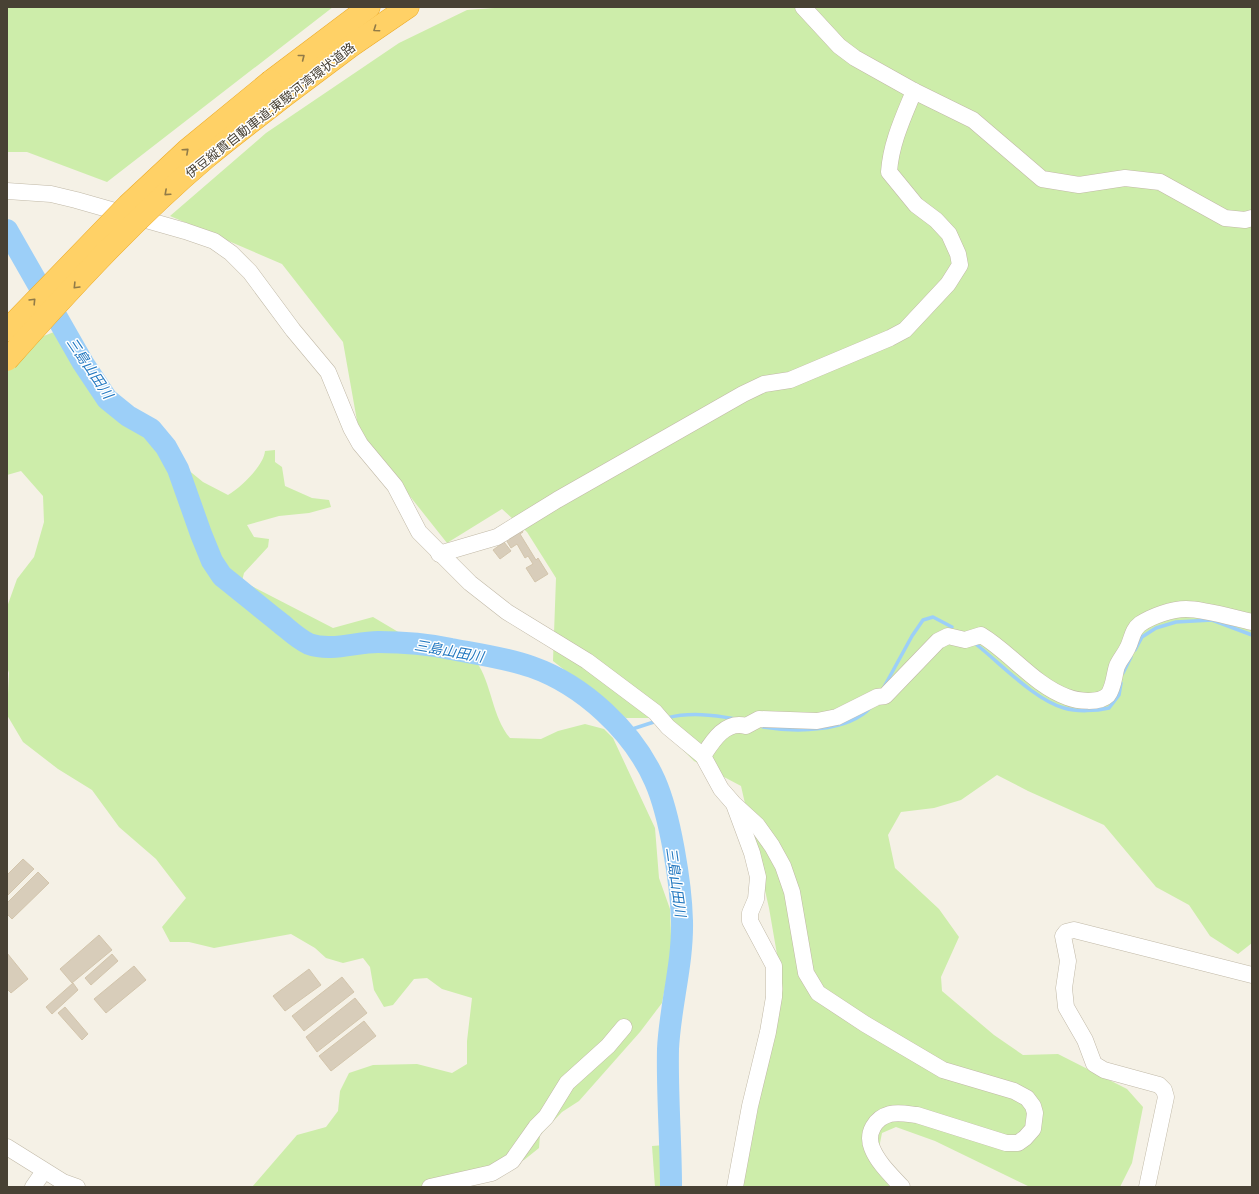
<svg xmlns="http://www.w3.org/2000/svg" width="1259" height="1194" font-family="Montserrat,'Noto Sans JP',sans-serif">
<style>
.green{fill:#cdedaa}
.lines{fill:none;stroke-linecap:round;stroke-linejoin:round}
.stream{stroke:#9ccff8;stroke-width:3.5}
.river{stroke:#9ccff8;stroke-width:22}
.building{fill:#d8cdba;stroke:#d3c5ac}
.minor-casing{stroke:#c1b9a7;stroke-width:17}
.highway-casing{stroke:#eeab27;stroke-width:23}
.minor{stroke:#fff;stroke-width:16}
.highway{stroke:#ffd166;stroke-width:22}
.highway-bridge-casing{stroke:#eeab27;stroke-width:23;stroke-linecap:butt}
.highway-bridge{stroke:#ffd166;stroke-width:22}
.oneway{stroke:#917b48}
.labels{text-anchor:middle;stroke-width:3;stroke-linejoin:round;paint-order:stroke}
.street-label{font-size:13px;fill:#484134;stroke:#fff}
.water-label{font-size:14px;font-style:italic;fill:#2278c0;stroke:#fff}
</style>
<rect width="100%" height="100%" fill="#f5f1e6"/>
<!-- green -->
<g class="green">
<path d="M 7,7 L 333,7 L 107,182 L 27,152 L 7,152 Z"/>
<path d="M 508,7 L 1252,7 L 1252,943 L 1238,954 L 1210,936 L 1189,905 L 1156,887 L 1104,825 L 1028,791 L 997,775 L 961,800 L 934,808 L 901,812 L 888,835 L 895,868 L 939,909 L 959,937 L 941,977 L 942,991 L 994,1035 L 1023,1055 L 1058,1054 L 1127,1089 L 1143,1107 L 1132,1163 L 1120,1187 L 1030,1187 L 935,1141 L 896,1127 L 882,1133 L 875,1168 L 890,1187 L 735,1187 L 783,989 L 769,908 L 741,786 L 694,761 L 651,718 L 626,718 L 553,661 L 556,578 L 527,532 L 502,509 L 447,543 L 359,432 L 343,342 L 282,264 L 170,216 L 266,133 L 399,43 L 467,10 Z"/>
<path d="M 54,332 L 61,343 L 68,357 L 90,376 L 139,430 L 203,482 L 228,495 C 241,488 264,465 265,451 L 275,450 L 275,462 L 282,467 L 285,486 L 312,498 L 329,500 L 331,507 L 309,513 L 279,516 L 247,525 L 254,537 L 269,539 L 268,547 L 244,573 L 242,581 L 333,628 L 373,617 L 432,652 L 476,661 C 492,684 492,717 510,738 L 541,739 L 558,731 L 585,724 L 604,729 L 613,738 L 655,828 L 659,878 L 670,909 L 671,936 L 672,951 L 662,1003 L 640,1032 L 579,1101 L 562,1112 L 540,1135 L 539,1148 L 524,1160 L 454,1187 L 252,1187 L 297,1135 L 326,1127 L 338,1111 L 340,1091 L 349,1073 L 373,1065 L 417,1064 L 452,1073 L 467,1064 L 467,1041 L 472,998 L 442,989 L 427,978 L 414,979 L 393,1005 L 384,1007 L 374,990 L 370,967 L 363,958 L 343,963 L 326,958 L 315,948 L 291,934 L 214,948 L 189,942 L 170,942 L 162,927 L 186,898 L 156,859 L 119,827 L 92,790 L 58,769 L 23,742 L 7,715 L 9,673 L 7,667 L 7,607 L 17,579 L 34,557 L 44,522 L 43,496 L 21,471 L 7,475 L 7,361 L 41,337 Z"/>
<path d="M 665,1145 L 667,1187 L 655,1187 L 652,1146 Z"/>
</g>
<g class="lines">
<!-- stream -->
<g class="stream">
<path d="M 977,645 C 1001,664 1035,700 1064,708 C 1077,712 1096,711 1109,708 L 1119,695 L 1121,683"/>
<path d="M 1135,650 L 1142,637 L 1156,628 L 1176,622 L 1212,620 L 1252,635"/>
<path d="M 1123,673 L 1131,657"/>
<path d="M 884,687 L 912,636 L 923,620 L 933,617 L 952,627"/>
<path d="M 667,718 C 690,712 713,715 736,719"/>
<path d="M 763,727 C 794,732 847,733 871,707"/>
<path d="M 623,732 L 657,721"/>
</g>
<!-- river -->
<path class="river" d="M 7,230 L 83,363 L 107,399 L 128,416 L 151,429 L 166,447 L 178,469 L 201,534 L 212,561 L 222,576 C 241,591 260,607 279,622 C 288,629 298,639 309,644 C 331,652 356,642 378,642 C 402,642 428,644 451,649 C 478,654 507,658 532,667 C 583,685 633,731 655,781 C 670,815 681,883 682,921 C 683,964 670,1006 668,1049 C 667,1095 671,1141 671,1187"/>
</g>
<!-- building -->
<g class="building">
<path d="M 519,526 L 523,532 L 520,534 L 536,560 L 538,558 L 548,574 L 535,582 L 526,568 L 533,564 L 528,556 L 525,558 L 517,544 L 511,548 L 505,538 Z"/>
<path d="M 504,542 L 511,551 L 500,559 L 493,550 Z"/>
<path d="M 23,859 L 34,869 L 7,896 L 7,875 Z"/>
<path d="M 38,872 L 49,883 L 12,919 L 7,914 L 7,903 Z"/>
<path d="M 99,935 L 112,950 L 72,983 L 60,969 Z"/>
<path d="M 7,953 L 28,979 L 11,993 L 7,989 Z"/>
<path d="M 112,954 L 118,961 L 91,985 L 85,978 Z"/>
<path d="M 134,966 L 146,980 L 106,1013 L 94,999 Z"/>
<path d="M 309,969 L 321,985 L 285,1011 L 273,996 Z"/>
<path d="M 342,977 L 354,992 L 304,1031 L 292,1016 Z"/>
<path d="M 73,983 L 78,990 L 52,1014 L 46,1007 Z"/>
<path d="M 355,998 L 367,1013 L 317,1052 L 306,1037 Z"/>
<path d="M 65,1007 L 88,1034 L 82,1040 L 58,1013 Z"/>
<path d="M 364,1021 L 376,1036 L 331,1071 L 319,1056 Z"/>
</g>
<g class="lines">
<!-- minor casing -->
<g class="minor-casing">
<g id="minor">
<path d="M 803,7 L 839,46 L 855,58 L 914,91 L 973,120 L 1042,179 L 1079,185 L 1125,178 L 1160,182 L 1225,218 L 1245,220 L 1252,218"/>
<path d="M 7,191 L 51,194 L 76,200 L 185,231 L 214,241 L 231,253 L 250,272 L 293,330 L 328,372 L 351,428 L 360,444 L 395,486 L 419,532 L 470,583 L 507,612 L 587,661 L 655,712 L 668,727 L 703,756 L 721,789 L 734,804 L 757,825 L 772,846 L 783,866 L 792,892 L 806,973 L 818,993 L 865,1024 L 943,1070 L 1014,1091 L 1027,1098 L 1033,1106 L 1035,1113 L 1033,1129 L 1025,1138 L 1018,1143 L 1006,1143 L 917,1115 C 908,1114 899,1112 890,1114 C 875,1118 866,1133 872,1148 C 878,1163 891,1175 902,1187"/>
<path d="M 439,554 L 497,537 L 557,500 L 743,394 L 764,384 L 790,380 L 890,338 L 905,330 L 948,284 L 960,265 L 958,254 L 949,234 L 936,220 L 916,205 L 889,172 C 891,143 903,118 914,91"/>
<path d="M 703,756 C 712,742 725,720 746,726 L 759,719 L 817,721 L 837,717 L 877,697 L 885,696 L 938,641 L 948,636 L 965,640 L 981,635 C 1011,653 1034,685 1067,697 C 1077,701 1099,704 1108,695 C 1114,687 1114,675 1117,666 C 1120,659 1125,654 1128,647 C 1132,639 1132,630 1140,624 C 1152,616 1172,609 1186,609 C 1204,609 1234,618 1252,622"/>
<path d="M 7,1147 L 63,1182 L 77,1187"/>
<path d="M 33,1187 L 44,1171"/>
<path d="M 430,1187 L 492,1173 L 512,1161 L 536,1127 L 546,1117 L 567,1083 L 608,1046 L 624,1027"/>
<path d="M 735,1187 L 750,1106 L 768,1032 L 774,997 L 774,966 L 750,921 L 750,913 L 756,899 L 758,877 L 752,853 L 735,807"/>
<path d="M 1147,1187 L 1166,1097 L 1164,1090 L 1159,1085 L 1104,1070 L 1094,1064 L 1085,1040 L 1066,1007 L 1064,988 L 1068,961 L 1063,936 L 1066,932 L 1074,930 L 1252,975"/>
</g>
</g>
<!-- highway casing -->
<g class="highway-casing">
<g id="highway">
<path d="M 271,81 L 369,7"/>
<path d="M 283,97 L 351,46 L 408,7"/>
</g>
</g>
<!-- minor -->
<use href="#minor" class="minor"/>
<!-- highway -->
<use href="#highway" class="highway"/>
<!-- highway-bridge casing -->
<g class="highway-bridge-casing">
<g id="highway-bridge">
<path d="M 7,330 L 128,205 L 187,150 L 271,81"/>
<path d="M 7,360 C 70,289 135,218 207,157 C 232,136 258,117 283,97"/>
</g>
</g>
<!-- highway-bridge -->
<use href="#highway-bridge" class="highway-bridge"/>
</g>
<!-- one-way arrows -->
<defs><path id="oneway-chevron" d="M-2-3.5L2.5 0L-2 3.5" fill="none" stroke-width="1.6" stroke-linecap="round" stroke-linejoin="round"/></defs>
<g class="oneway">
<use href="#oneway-chevron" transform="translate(376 29) rotate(145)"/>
<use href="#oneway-chevron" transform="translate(302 57) rotate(-38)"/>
<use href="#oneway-chevron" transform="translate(186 151) rotate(-42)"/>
<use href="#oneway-chevron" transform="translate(167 193) rotate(138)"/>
<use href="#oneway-chevron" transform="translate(76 286) rotate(134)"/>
<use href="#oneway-chevron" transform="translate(33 301) rotate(-46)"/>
</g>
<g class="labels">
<!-- street labels -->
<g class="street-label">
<text transform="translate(270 110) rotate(-38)" y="5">伊豆縦貫自動車道;東駿河湾環状道路</text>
</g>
<!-- water labels -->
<g class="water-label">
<text transform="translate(90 368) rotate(56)" y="5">三島山田川</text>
<text transform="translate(449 651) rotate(10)" y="5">三島山田川</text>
<text transform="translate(676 882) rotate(82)" y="5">三島山田川</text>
</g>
</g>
<!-- border -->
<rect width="1259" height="1194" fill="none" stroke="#484134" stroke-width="16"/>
</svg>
